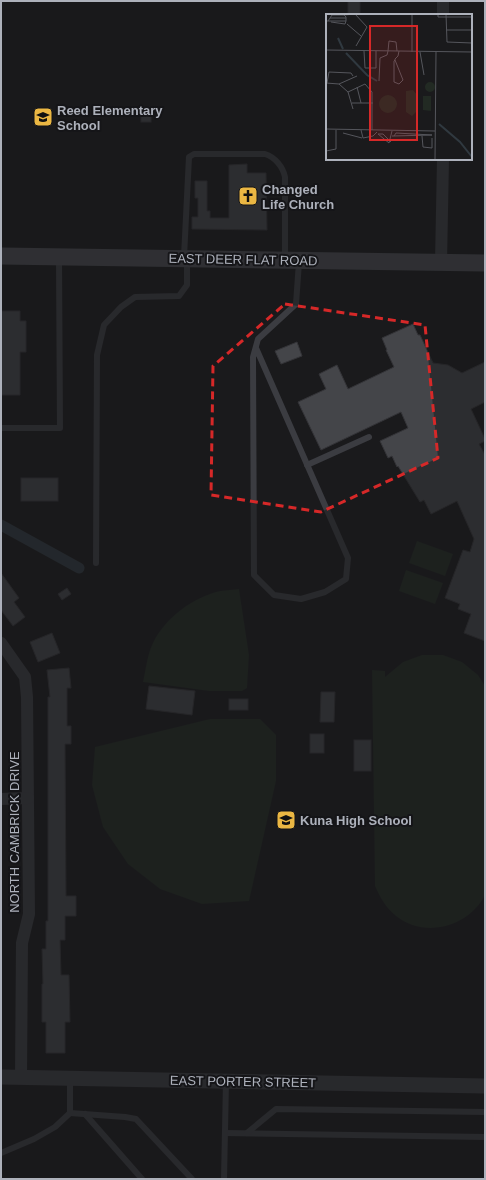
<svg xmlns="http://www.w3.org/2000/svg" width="486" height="1180" font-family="Helvetica,sans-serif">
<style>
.green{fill:#222a23}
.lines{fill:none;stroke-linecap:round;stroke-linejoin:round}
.canal{stroke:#303940;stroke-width:11}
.building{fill:#444549;stroke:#343438}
.service{stroke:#3b3c41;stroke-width:6}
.minor{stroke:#3b3c41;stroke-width:12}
.tertiary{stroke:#3b3c41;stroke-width:15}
.secondary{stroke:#494b51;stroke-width:17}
.marked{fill:none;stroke:#d62828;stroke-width:3;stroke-dasharray:8 5;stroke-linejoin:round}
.labels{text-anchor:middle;stroke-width:4;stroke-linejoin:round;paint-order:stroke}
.poi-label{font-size:13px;font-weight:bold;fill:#adb1bb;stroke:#151518;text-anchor:start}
.street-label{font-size:13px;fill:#adb1bb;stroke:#151518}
.inset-river{fill:none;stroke:#303940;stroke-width:2}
.inset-road{fill:none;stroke:#55565c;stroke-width:1}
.view{fill:#d62828;fill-opacity:0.15;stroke:#d62828;stroke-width:2}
.inset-edge{fill:none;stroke:#adb1bb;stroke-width:2}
</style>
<rect width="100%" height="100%" fill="#1a1a1c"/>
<!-- green -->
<g class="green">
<path d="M 417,541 L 453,554 L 445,576 L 409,563 Z"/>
<path d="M 406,570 L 443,583 L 435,604 L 399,591 Z"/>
<path d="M 239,589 L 249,655 L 247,688 L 242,691 L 209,691 L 143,682 C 146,669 147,655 153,643 C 165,618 193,597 220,591 C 226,590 233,590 239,589 Z"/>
<path d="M 422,655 L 443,655 L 462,662 L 478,675 L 485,686 L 485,895 C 469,927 424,939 396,916 C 385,907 380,897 375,886 L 372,670 L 385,671 L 385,677 L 403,662 Z"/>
<path d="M 210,719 L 260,719 L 276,735 L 276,781 L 249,901 L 202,904 L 160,889 L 128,864 L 103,827 L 92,785 L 95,747 Z"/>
</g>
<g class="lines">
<!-- canal -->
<path class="canal" d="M 1,525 L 79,568"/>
</g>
<!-- building -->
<g class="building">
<rect x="348" y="1" width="12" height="14"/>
<rect x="141" y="107" width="10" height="15"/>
<path d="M 247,164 L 247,173 L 266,173 L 267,230 L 192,229 L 192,217 L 198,217 L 198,198 L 195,198 L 195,181 L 207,181 L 207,211 L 210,211 L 210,218 L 229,218 L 229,165 Z"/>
<path d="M 1,311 L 20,311 L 20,321 L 26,321 L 26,352 L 20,352 L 20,395 L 1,395 Z"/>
<path d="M 413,324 L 418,335 L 420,335 L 433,363 L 448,365 L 462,373 L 485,362 L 485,402 L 471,409 L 485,439 L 485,441 L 479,444 L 485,455 L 485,641 L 464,633 L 471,614 L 458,609 L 460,604 L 445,598 L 463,550 L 470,552 L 474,539 L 457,501 L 431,514 L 424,500 L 420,502 L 398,466 L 397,467 L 392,456 L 388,458 L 380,441 L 408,428 L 401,412 L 321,450 L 298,402 L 326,389 L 319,374 L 337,365 L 348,389 L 394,367 L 386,350 L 387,350 L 382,338 Z"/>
<path d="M 297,342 L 302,356 L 281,364 L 275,351 Z"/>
<rect x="21" y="478" width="37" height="23"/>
<path d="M 1,573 L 19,598 L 14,602 L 25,617 L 13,626 L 1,610 Z"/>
<path d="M 67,588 L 71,594 L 62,600 L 58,594 Z"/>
<path d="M 52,633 L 60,653 L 38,662 L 30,642 Z"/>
<path d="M 69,668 L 71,688 L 67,688 L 67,726 L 71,726 L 71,744 L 65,744 L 66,896 L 76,896 L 76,916 L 65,916 L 65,940 L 60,940 L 61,975 L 69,975 L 70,1022 L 65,1022 L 65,1053 L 46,1053 L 46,1022 L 42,1022 L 42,984 L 43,984 L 42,949 L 46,949 L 46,921 L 48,921 L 48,697 L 50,697 L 47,670 Z"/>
<path d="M 149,686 L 195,691 L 192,715 L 146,709 Z"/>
<path d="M 321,692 L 335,692 L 334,722 L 320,722 Z"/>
<rect x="229" y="699" width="19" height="11"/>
<rect x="310" y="734" width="14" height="19"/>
<rect x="354" y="740" width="17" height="31"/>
</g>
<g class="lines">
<!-- service -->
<g class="service">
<path d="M 184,257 L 189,157 L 194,154 L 265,154 C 275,157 283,167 285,177 L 285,260"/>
<path d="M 256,348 L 348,558 L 346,579 L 325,592 L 301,599 L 274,595 L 254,575 L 253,357 L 258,339 L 296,304 L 299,262"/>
<path d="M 1,428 L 60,428 L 59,259"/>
<path d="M 307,465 L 369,437"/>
<path d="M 96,563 L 97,355 L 104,325 L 121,307 L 135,297 L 179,296 L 187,285 L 187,260"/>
<path d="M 70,1113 L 125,1117 L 136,1119 L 192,1179"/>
<path d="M 85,1114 L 142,1179"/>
<path d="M 225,1133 L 485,1137"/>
<path d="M 247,1133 L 276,1109 L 485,1112"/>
<path d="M 1,1153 L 34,1139 L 55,1127 L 70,1113 L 70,1079"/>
<path d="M 224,1179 L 226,1081"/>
</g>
<!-- minor -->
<g class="minor">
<path d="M 443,1 L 443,15"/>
<path d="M 441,263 L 443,159"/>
<path d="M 1,643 L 25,677 L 27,697 L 29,914 L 22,943 L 21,1077"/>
<path d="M 1,799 L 28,798"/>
</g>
<!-- tertiary -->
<path class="tertiary" d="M 1,1077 L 485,1086"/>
<!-- secondary -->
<path class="secondary" d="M 1,256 L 485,263"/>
</g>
<!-- marked area -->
<path d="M0 0H486V1180H0ZM 285,304 L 425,325 L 438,458 L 321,512 L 211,495 L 213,366 Z" fill="#1a1a1c" fill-opacity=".55" fill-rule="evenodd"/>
<path class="marked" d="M 285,304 L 425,325 L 438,458 L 321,512 L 211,495 L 213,366 Z"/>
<!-- icons -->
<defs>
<g id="school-square" transform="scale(1)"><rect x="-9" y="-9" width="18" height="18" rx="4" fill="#ebb743" stroke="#151518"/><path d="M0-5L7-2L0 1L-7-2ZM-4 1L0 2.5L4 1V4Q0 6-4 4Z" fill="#111"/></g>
<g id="church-square" transform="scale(1)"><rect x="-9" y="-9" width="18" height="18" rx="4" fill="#ebb743" stroke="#151518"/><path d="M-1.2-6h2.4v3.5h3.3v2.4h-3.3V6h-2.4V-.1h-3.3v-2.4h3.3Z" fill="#111"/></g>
</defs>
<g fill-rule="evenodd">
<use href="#school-square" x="43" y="117"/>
<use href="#church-square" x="248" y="196"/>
<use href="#school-square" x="286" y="820"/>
</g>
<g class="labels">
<!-- poi labels -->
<g class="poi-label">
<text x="57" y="115">Reed Elementary<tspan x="57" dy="15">School</tspan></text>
<text x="262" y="194">Changed<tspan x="262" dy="15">Life Church</tspan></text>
<text x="300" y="825">Kuna High School</text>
</g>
<!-- street labels -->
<g class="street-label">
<text transform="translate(243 259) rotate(1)" y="5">EAST DEER FLAT ROAD</text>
<text transform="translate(14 832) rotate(-90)" y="5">NORTH CAMBRICK DRIVE</text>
<text transform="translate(243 1081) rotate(1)" y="5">EAST PORTER STREET</text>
</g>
</g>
<!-- overview -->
<g transform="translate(326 14)">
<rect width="146" height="146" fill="#1a1a1c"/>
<path d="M99 73a5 5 0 1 1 10 0a5 5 0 1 1-10 0ZM 87,76 L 91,81 L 91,97 L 86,102 L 80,98 L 80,77 ZM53 90a9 9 0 1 1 18 0a9 9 0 1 1-18 0ZM 97,82 L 105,82 L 105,97 L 97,96 Z" fill="#222a23"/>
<path class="inset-river" d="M 12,24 L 17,35M 20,39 L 41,61 L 51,67M 113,110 L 134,128 L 146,143"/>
<path class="inset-road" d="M 112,0 L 112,3 L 146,3M 120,0 L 121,28 L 146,29M 18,1 L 29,0 L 41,13 L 30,32M 4,4 L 20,4M 0,7 L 20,7 L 20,3 L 18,1 L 6,1 L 2,7M 5,8 L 19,10 L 20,7M 21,10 L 35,22M 120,16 L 146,16M 0,36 L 146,38M 38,37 L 39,54 L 50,54 L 50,37M 62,37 L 63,27 L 70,28 L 71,37M 86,38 L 86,0M 94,38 L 98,61M 69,46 L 77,66 L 73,70 L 68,68 L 68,47 L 69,46 L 69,45 L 72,42 L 73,37M 53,67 L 54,44 L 61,41 L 62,37M 0,69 L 13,70 L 31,62M 1,69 L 3,58 L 25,59 L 27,62M 13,70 L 22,78 L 27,95M 31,73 L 35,89M 22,78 L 39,70 L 46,78 L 46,116M 26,89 L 47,89M 0,115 L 109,117M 35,116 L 37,124 L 47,122 L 51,118M 17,119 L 36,124M 52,120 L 63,129 L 66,117M 52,120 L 57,120 L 65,128M 66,122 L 106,121M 68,122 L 70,119 L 106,121M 96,122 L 97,133 L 106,134 L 106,124M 0,137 L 10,135 L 10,116M 109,146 L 110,38"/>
<path class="view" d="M 44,12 L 91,12 L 91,126 L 44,126 Z"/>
<rect width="146" height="146" class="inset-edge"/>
</g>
<!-- border -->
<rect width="486" height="1180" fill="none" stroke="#adb1bb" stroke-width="4"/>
</svg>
